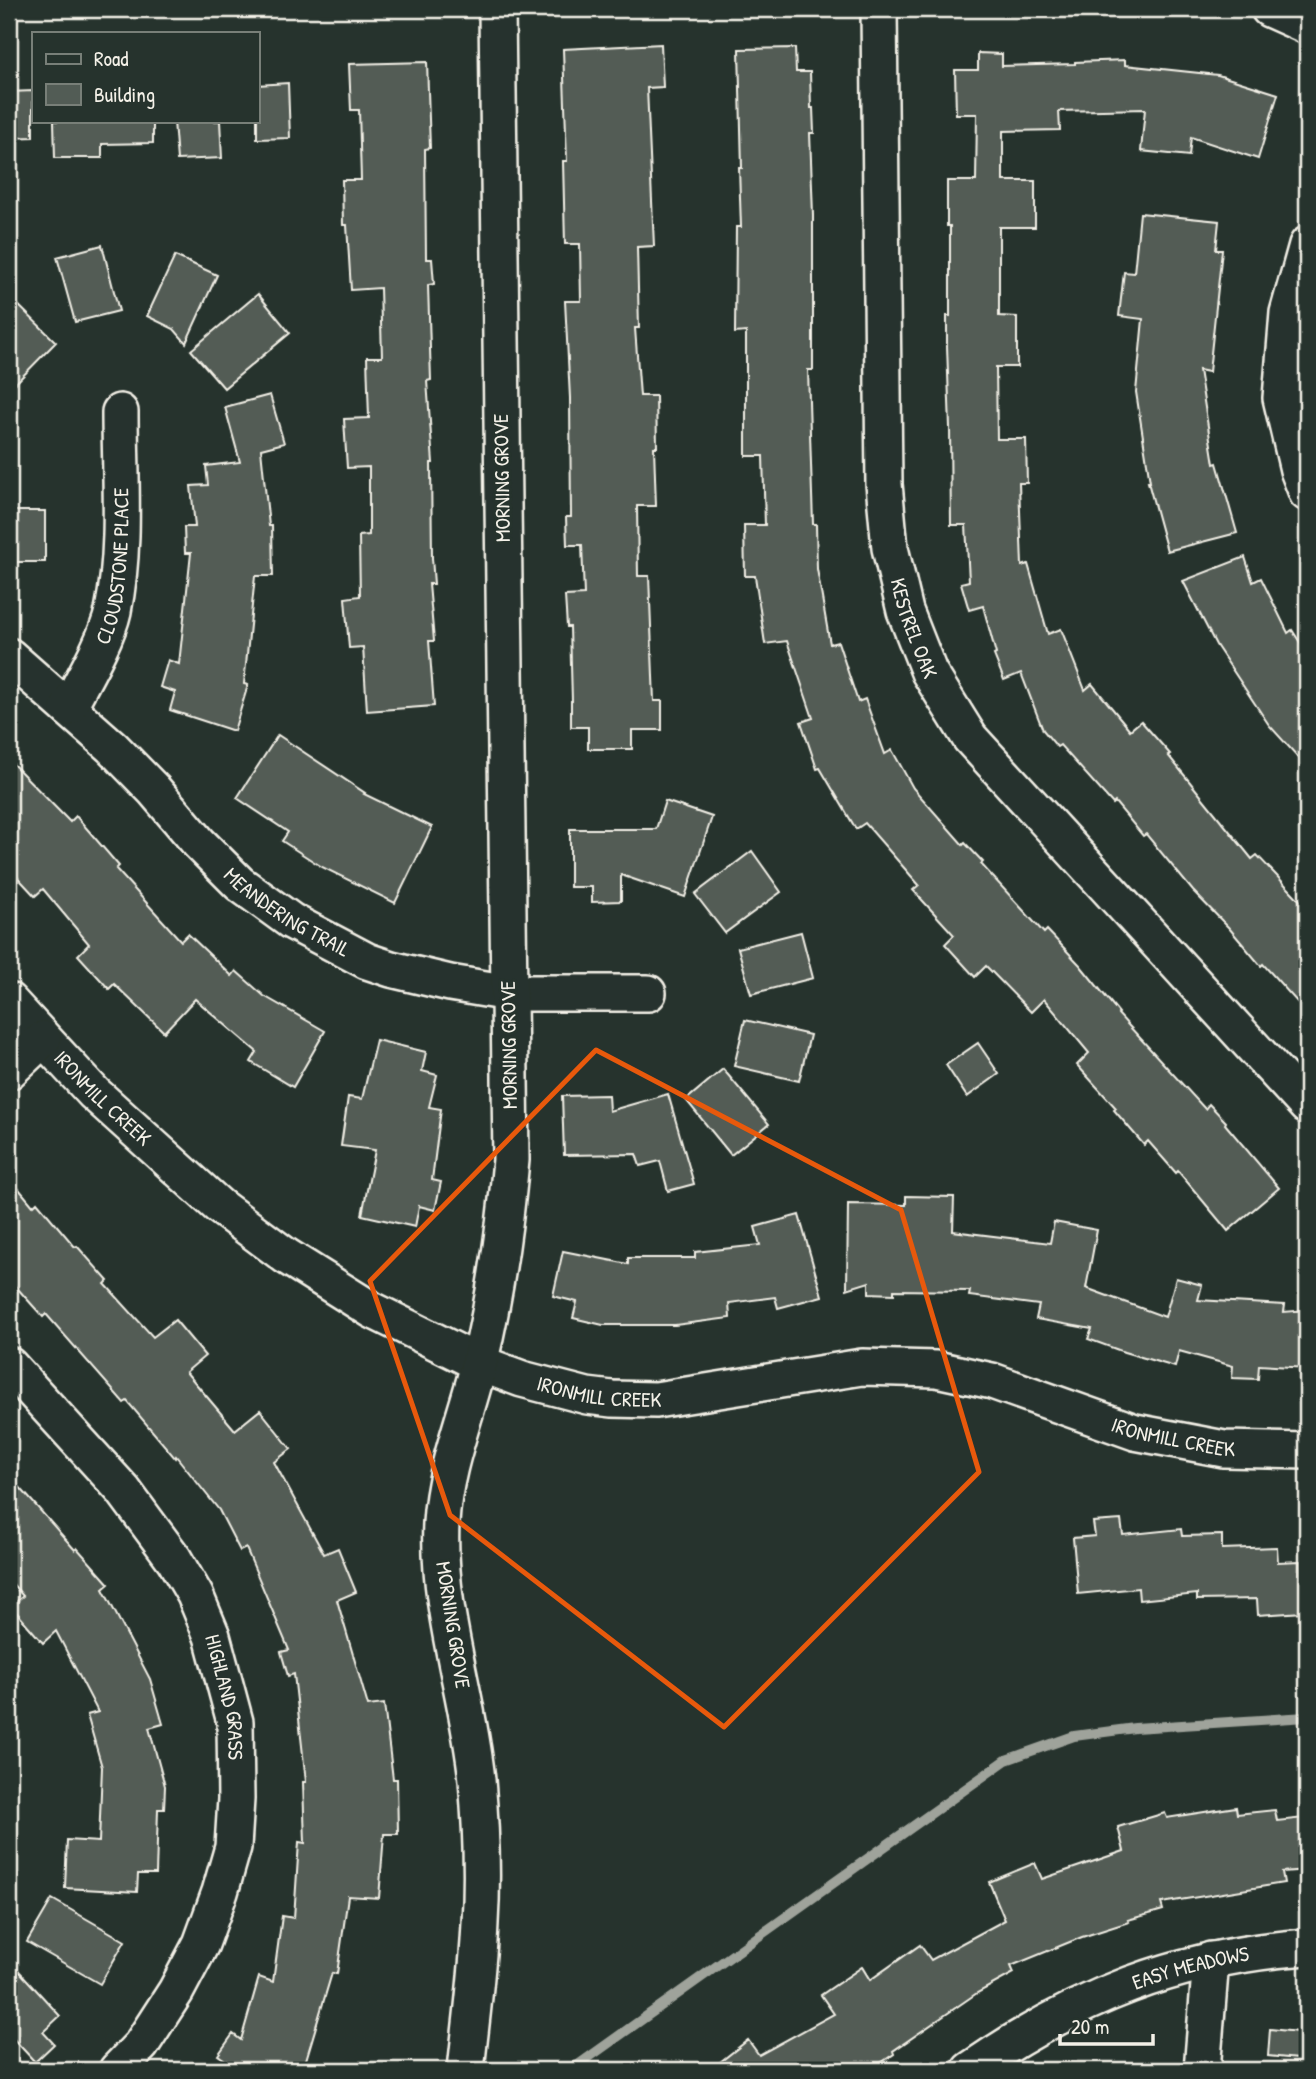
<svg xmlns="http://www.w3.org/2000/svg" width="1316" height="2079" font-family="'Patrick Hand',sans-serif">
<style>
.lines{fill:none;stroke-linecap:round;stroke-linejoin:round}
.stream{stroke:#9fa39b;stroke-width:10}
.building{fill:#525c55;stroke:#f4f1e8;stroke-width:2}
.minor-casing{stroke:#f4f1e8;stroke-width:40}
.minor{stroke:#26332d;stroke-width:35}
.marked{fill:none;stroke:#e8590c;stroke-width:5;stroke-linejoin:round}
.labels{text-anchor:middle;stroke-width:6;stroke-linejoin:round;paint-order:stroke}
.street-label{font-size:21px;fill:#f4f1e8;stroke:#26332d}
</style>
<rect width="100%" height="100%" fill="#26332d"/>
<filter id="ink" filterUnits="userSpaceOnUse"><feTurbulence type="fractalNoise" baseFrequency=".0143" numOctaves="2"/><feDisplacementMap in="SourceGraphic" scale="14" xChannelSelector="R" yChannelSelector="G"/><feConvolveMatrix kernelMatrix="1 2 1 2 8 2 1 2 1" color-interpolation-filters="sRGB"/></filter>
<g filter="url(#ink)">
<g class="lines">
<!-- stream -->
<path class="stream" d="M 571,2070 L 1006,1760 L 1074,1736 L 1135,1728 L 1307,1717"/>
</g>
<!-- building -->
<g class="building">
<path d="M 661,44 L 663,87 L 647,88 L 654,246 L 637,247 L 639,328 L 635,328 L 640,396 L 656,396 L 657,447 L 654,447 L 656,506 L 637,506 L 638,576 L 649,576 L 654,701 L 662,701 L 662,730 L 632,730 L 632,749 L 588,749 L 588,727 L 571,727 L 571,701 L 572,701 L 570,627 L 567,627 L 565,596 L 584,595 L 582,545 L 567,545 L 566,517 L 571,517 L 570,398 L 565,301 L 581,301 L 580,244 L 565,244 L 563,161 L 567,161 L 563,49 Z"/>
<path d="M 795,48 L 796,72 L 810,72 L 811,108 L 813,108 L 814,133 L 810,133 L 813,215 L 813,370 L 808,370 L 811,464 L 813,524 L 816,524 L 817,569 L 830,644 L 838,642 L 858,702 L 865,699 L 885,754 L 892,750 L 913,788 L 963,845 L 965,843 L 983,862 L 981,864 L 1044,933 L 1047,930 L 1080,965 L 1119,1013 L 1118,1014 L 1205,1109 L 1209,1104 L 1226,1122 L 1225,1124 L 1279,1188 L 1228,1231 L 1178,1171 L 1176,1173 L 1148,1141 L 1144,1145 L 1114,1110 L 1116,1108 L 1077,1065 L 1089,1053 L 1044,999 L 1031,1012 L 986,966 L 975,977 L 945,944 L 954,935 L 913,890 L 919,885 L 865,823 L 856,829 L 820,768 L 817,769 L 801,722 L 813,718 L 787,641 L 765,644 L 755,576 L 745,576 L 744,525 L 765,525 L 763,456 L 746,456 L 746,332 L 735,333 L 736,227 L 741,227 L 739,168 L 742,168 L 739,49 Z"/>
<path d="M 978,53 L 1002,54 L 1002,66 L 1075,64 L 1075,62 L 1125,60 L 1125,65 L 1218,75 L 1278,94 L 1258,159 L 1191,137 L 1189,156 L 1141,151 L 1145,109 L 1059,111 L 1060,130 L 1003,131 L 1003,181 L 1035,181 L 1035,227 L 999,227 L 999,316 L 1017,317 L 1017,367 L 996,367 L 997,439 L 1026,439 L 1027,483 L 1019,483 L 1022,566 L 1028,564 L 1048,634 L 1061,629 L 1085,690 L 1092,684 L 1130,730 L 1141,721 L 1170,754 L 1168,755 L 1252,859 L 1257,855 L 1307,908 L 1307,1013 L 1263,964 L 1261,966 L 1229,928 L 1193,891 L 1146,834 L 1143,836 L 1115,802 L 1113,804 L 1060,745 L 1057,747 L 1043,730 L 1021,673 L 1004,680 L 994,655 L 996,654 L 983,606 L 969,610 L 961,583 L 969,581 L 966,525 L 951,525 L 950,428 L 947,346 L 947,316 L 950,316 L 950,226 L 947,226 L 947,181 L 976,181 L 977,114 L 956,114 L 955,70 L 978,70 Z"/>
<path d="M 427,62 L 430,148 L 425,149 L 426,259 L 432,259 L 434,284 L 428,285 L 431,380 L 427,381 L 433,463 L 431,463 L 432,558 L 434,584 L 429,584 L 434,641 L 429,641 L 434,706 L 367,711 L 363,647 L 349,648 L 345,598 L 360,596 L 359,536 L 369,535 L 369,467 L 347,468 L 344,419 L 369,418 L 367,357 L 382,357 L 380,288 L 351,290 L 347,225 L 343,225 L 342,180 L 361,180 L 359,110 L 351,110 L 349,64 Z"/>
<path d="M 288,83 L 290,138 L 257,139 L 257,85 Z"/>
<path d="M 33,91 L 33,137 L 9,138 L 9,92 Z"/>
<path d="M 54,121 L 153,121 L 153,143 L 102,144 L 102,158 L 55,158 Z"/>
<path d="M 174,121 L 220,121 L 222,158 L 177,160 Z"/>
<path d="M 1140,213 L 1219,221 L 1216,250 L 1222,250 L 1209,372 L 1199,370 L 1214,464 L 1217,463 L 1237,533 L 1167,551 L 1148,482 L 1150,482 L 1136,392 L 1143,319 L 1119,316 L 1124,272 L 1134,273 Z"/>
<path d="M 102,245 L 119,311 L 75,322 L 57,257 Z"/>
<path d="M 175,256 L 217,275 L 186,343 L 174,329 L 147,316 Z"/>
<path d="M 258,294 L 290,333 L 224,388 L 191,350 Z"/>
<path d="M 9,296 L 56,342 L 9,390 Z"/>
<path d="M 270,395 L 284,443 L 261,449 L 269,526 L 272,526 L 273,576 L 255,576 L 244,684 L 248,685 L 234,731 L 170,710 L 175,692 L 160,687 L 168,660 L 179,664 L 191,553 L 185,553 L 184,527 L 195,527 L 191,486 L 208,485 L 206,466 L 240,462 L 225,407 Z"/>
<rect x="9" y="511" width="36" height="51"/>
<path d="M 1245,557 L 1253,582 L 1261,578 L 1288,633 L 1292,630 L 1307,653 L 1307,767 L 1269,725 L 1216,645 L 1183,581 Z"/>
<path d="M 278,735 L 365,793 L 364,794 L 432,827 L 395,903 L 322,867 L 282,841 L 288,832 L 237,798 Z"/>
<path d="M 9,760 L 70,822 L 76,816 L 119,866 L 116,869 L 181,941 L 188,934 L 232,976 L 236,971 L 264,996 L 325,1031 L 293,1087 L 251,1062 L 257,1052 L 195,999 L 164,1032 L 114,984 L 109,989 L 78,955 L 89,944 L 43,889 L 35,896 L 9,868 Z"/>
<path d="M 665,801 L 712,817 L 685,897 L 621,875 L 621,901 L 592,902 L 592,887 L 570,887 L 570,829 L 656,829 Z"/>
<path d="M 752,851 L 781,892 L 725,933 L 695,894 Z"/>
<path d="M 801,932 L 813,978 L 751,994 L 738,948 Z"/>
<path d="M 745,1020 L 810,1035 L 799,1081 L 734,1066 Z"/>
<path d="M 376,1040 L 426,1052 L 422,1071 L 437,1075 L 429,1107 L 441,1109 L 432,1180 L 441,1182 L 435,1210 L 419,1206 L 415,1227 L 362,1215 L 375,1150 L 341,1146 L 348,1097 L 362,1099 Z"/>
<path d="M 978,1043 L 999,1074 L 967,1097 L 946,1065 Z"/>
<path d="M 723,1069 L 769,1124 L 731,1155 L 686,1100 Z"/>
<path d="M 668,1094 L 694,1184 L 668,1191 L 660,1161 L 640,1166 L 636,1154 L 564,1155 L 562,1096 L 608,1095 L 609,1111 Z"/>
<path d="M 9,1177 L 33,1206 L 37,1202 L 75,1247 L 77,1246 L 108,1281 L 105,1284 L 153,1337 L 175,1320 L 205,1356 L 186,1372 L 235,1430 L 260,1410 L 291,1449 L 274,1462 L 324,1554 L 338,1548 L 356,1592 L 337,1600 L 368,1706 L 384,1704 L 393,1779 L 397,1779 L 398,1834 L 384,1834 L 379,1898 L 348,1896 L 337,1974 L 332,1973 L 303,2070 L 233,2070 L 234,2066 L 218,2055 L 233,2034 L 241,2040 L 259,1977 L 273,1982 L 282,1916 L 294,1918 L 299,1842 L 305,1843 L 303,1782 L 306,1782 L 294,1674 L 288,1676 L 281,1652 L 289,1650 L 246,1548 L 240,1551 L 219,1510 L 176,1456 L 175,1458 L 127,1401 L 124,1403 L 46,1314 L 43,1317 L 9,1279 Z"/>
<path d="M 906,1196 L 954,1197 L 953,1231 L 1050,1243 L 1054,1222 L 1097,1230 L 1086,1288 L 1165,1317 L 1176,1278 L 1202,1285 L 1198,1300 L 1285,1305 L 1284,1312 L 1307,1310 L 1307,1368 L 1259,1365 L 1258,1379 L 1232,1378 L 1233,1366 L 1179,1351 L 1175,1367 L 1124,1352 L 1088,1339 L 1092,1329 L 1036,1319 L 1039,1305 L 969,1296 L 970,1291 L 894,1290 L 894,1294 L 869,1293 L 869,1282 L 847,1289 L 848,1204 L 906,1205 Z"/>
<path d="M 799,1215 L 822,1296 L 778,1308 L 775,1297 L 729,1303 L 730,1318 L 675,1325 L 603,1325 L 573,1318 L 577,1302 L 553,1296 L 563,1251 L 628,1264 L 628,1258 L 695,1258 L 695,1252 L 760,1245 L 755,1227 Z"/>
<path d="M 9,1475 L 75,1550 L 77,1548 L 109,1584 L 103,1589 L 150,1679 L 163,1724 L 149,1728 L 165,1786 L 164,1809 L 158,1809 L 156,1874 L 138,1874 L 137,1892 L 65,1888 L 67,1840 L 99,1842 L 102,1767 L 87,1715 L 98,1712 L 56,1631 L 43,1643 L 11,1606 L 23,1596 L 9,1580 Z"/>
<path d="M 1121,1520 L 1123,1535 L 1181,1529 L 1182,1536 L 1222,1535 L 1222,1549 L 1277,1547 L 1278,1562 L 1300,1561 L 1303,1612 L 1258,1615 L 1257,1599 L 1197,1600 L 1197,1594 L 1139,1600 L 1138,1588 L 1078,1594 L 1073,1538 L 1095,1536 L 1093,1522 Z"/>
<path d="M 1236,1807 L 1237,1814 L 1275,1810 L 1277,1821 L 1304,1818 L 1307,1870 L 1282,1872 L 1284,1883 L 1161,1903 L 1163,1910 L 1128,1920 L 1129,1922 L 1082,1937 L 1011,1966 L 1014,1973 L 977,1993 L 893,2051 L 894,2054 L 870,2070 L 710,2070 L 748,2040 L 759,2055 L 834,2014 L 821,1995 L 862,1967 L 870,1980 L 920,1945 L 931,1960 L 1005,1920 L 989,1882 L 1035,1863 L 1042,1879 L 1124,1851 L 1118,1827 L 1165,1813 L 1167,1818 Z"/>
<path d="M 52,1899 L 125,1941 L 100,1984 L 27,1942 Z"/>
<path d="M 9,1960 L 60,2016 L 43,2032 L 54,2044 L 35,2062 L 9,2034 Z"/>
<path d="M 1270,2029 L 1307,2033 L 1307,2060 L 1268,2056 Z"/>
</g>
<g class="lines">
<!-- minor casing -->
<g class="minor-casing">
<g id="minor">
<path id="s1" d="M 879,9 L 884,484 L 890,548 L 905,611 L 929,672 L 970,738 L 1307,1106"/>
<path d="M 1269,9 L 1307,26"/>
<path d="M 1307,245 L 1288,313 L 1281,398 L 1298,470 L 1307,493"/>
<path id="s2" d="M 9,656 L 112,747 L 154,790 L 199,843 L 240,884 L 291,921 L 367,961 L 391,969 L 450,983 L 509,993 L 648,993"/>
<path id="s3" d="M 68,708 C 82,681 107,639 113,611 C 126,548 120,476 120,412"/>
<path id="s4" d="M 9,1001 L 94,1093 L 219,1206 L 286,1256 L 372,1310 L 479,1363 L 522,1379 L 587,1396 L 612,1399 L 656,1400 L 862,1367 L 936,1369 L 992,1381 L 1135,1432 L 1224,1449 L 1307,1451"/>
<path d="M 9,1071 L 43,1039"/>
<path id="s5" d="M 9,1365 L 123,1490 L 174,1559 L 195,1595 L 212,1636 L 235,1722 L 236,1799 L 233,1847 L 220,1892 L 201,1944 L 176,1991 L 141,2045 L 117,2070"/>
<path d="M 466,2070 C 471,2021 478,1972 480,1923 C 483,1876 481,1826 477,1780 C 468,1693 437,1610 441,1523 C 444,1468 466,1417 479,1364 C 495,1297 505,1228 511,1160 L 497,9"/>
<path id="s6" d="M 970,2070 C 1076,1997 1179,1956 1307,1947"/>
<path d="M 1202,2070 L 1211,1960"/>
</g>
</g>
<!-- minor -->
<use href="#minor" class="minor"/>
</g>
</g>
<!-- marked area -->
<path class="marked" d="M 596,1050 L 901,1210 L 979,1472 L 724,1727 L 450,1515 L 370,1281 Z"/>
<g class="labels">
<!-- street labels -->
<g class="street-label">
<text transform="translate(502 478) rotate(-91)" y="7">MORNING GROVE</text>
<text dy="7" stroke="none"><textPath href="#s3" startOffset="152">CLOUDSTONE PLACE</textPath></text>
<text dy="7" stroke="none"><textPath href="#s1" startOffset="623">KESTREL OAK</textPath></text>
<text dy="7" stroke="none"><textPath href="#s2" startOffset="380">MEANDERING TRAIL</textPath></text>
<text transform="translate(509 1045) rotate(-91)" y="7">MORNING GROVE</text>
<text dy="7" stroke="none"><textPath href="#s4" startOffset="135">IRONMILL CREEK</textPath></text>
<text dy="7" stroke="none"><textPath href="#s4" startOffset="723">IRONMILL CREEK</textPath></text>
<text dy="7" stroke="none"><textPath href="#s4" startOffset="1311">IRONMILL CREEK</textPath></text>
<text transform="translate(453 1625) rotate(81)" y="7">MORNING GROVE</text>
<text dy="7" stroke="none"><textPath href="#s5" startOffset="404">HIGHLAND GRASS</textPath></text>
<text dy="7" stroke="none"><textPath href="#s6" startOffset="245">EASY MEADOWS</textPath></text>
</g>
</g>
<!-- margin -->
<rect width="1316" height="2079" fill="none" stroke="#26332d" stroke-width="35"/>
<rect x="18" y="18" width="1281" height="2044" fill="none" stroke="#f4f1e8" stroke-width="2.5" filter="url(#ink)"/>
<!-- legend -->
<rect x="32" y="32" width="228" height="91" fill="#26332d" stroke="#787f78" stroke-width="2"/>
<rect x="46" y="54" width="35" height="10" fill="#26332d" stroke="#787f78" stroke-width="2"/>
<text x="94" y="66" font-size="21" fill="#f4f1e8">Road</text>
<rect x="46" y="84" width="35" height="21" fill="#525c55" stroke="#787f78" stroke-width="2"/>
<text x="94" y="102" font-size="21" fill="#f4f1e8">Building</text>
<!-- scale -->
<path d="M1060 2034v10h93v-10" fill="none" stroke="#f4f1e8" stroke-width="3.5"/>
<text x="1071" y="2034" font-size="21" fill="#f4f1e8" stroke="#26332d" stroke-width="5" paint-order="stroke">20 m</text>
</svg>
